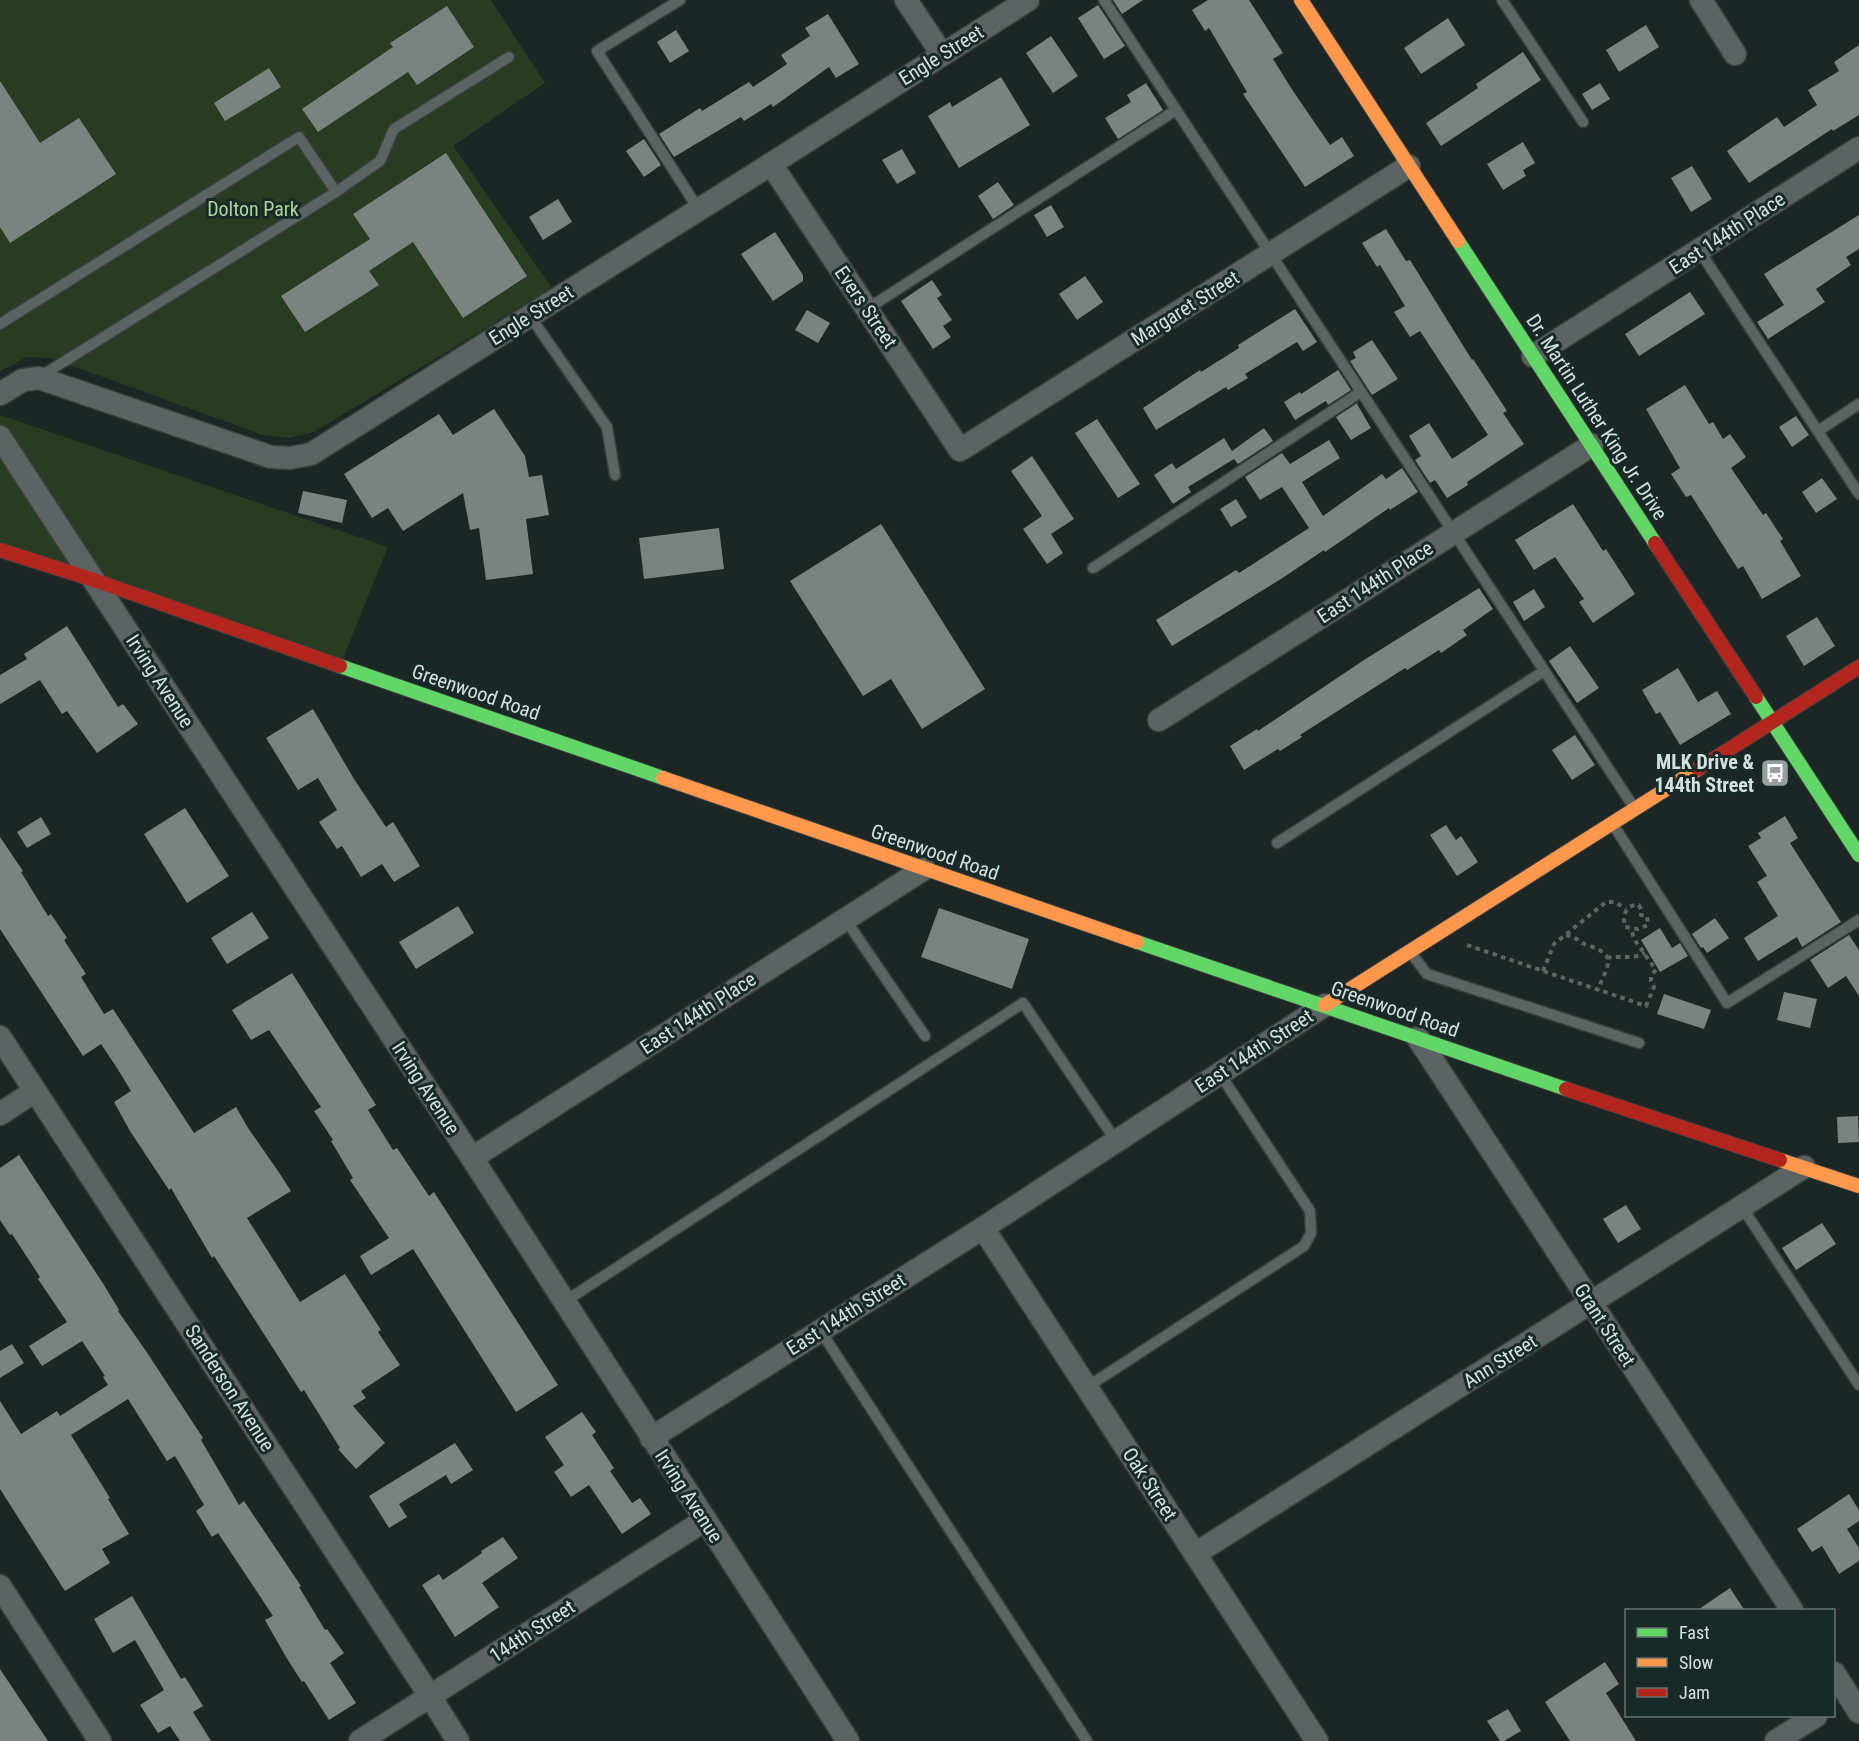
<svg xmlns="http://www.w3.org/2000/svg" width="1859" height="1741" font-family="'Roboto Condensed',sans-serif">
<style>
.green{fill:#293c21}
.building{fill:#7b8380}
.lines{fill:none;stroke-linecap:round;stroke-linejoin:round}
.lane-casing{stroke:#38403f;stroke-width:13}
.street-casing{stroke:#38403f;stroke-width:25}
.fast-casing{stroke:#38403f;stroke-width:16}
.slow-casing{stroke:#38403f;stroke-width:16}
.jam-casing{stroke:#38403f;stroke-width:16}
.path{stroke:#5d6564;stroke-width:4;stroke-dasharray:4.5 4.5;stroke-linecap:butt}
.lane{stroke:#5c6362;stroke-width:10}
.street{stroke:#5c6362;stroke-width:22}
.fast{stroke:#63d668;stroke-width:14}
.slow{stroke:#ff974d;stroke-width:14}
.jam{stroke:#b3261e;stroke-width:14}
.labels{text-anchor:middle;stroke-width:6;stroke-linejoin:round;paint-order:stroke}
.street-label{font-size:20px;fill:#d5e0df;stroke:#182a28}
.park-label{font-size:20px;fill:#add698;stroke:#182a28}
.poi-label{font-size:20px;font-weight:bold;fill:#d5e0df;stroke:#182a28;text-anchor:end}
</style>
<rect width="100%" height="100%" fill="#1c2624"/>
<!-- green -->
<g class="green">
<path d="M 0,0 L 491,0 L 545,83 L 453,146 L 552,288 L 314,432 L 289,438 L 262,435 L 51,358 L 27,357 L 0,371 Z"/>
<path d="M 0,415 L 388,547 L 340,666 L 0,550 Z"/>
</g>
<!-- building -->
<g class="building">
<path d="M 1113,0 L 1143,0 L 1122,14 Z"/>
<path d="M 1208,0 L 1249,0 L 1283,53 L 1273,59 L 1293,91 L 1330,145 L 1342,137 L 1354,156 L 1305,187 L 1243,94 L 1247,92 L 1209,28 L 1205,31 L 1192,10 Z"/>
<path d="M 1098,5 L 1125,46 L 1104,59 L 1078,18 Z"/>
<path d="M 447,6 L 474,47 L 417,85 L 408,72 L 318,132 L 302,109 L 393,47 L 390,43 Z"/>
<path d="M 828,14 L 859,64 L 836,78 L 829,67 L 773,107 L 771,104 L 744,121 L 741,117 L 674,157 L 659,134 L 700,108 L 702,111 L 749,82 L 753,87 L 787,64 L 781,55 L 810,36 L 805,28 Z"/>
<path d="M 1448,18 L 1465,45 L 1421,74 L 1404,48 Z"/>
<path d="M 1646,25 L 1659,47 L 1619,72 L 1606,50 Z"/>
<path d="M 676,30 L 689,51 L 670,63 L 657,42 Z"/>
<path d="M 1051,36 L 1078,76 L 1053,93 L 1026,53 Z"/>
<path d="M 1859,45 L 1859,115 L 1833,131 L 1832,129 L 1749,183 L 1727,151 L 1777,117 L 1784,127 L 1817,105 L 1808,90 L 1839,71 L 1834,62 Z"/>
<path d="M 1523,52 L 1541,80 L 1441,146 L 1426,123 L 1478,88 L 1476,84 Z"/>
<path d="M 269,68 L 281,87 L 225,121 L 214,103 Z"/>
<path d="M 1001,77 L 1030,125 L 959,168 L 928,116 L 950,102 L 952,107 Z"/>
<path d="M 0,81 L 40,143 L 79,118 L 116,174 L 10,243 L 0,227 Z"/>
<path d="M 1146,83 L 1163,110 L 1118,139 L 1105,118 L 1131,102 L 1127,95 Z"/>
<path d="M 1600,83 L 1610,99 L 1592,110 L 1582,94 Z"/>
<path d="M 644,139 L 661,165 L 644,177 L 626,151 Z"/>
<path d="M 1523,142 L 1535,163 L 1523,170 L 1526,176 L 1503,190 L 1487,164 Z"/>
<path d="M 902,149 L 916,173 L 897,184 L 882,160 Z"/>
<path d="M 446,153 L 527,276 L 463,318 L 413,242 L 369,271 L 379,285 L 305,332 L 281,296 L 370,239 L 353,214 Z"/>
<path d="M 1692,166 L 1712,199 L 1691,212 L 1671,178 Z"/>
<path d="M 998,182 L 1014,205 L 993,219 L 978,196 Z"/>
<path d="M 558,199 L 572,222 L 543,240 L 529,217 Z"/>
<path d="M 1051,205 L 1064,227 L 1047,237 L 1034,215 Z"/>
<path d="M 1859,215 L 1859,249 L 1846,257 L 1851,265 L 1816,289 L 1825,302 L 1768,339 L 1757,322 L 1784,305 L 1764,274 Z"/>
<path d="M 1386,229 L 1406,261 L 1410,260 L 1472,360 L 1473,359 L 1507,411 L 1503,413 L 1524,444 L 1467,482 L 1468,485 L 1447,498 L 1435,480 L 1430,483 L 1415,460 L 1421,456 L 1409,436 L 1429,423 L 1452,459 L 1488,435 L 1420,331 L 1410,337 L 1394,312 L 1405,306 L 1380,265 L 1377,267 L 1362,243 Z"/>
<path d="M 775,232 L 803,275 L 803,281 L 773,301 L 741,254 Z"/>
<path d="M 1085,276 L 1103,302 L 1077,320 L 1059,294 Z"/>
<path d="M 932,280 L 942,295 L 937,298 L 952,320 L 943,326 L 951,337 L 933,349 L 901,301 Z"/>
<path d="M 1690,292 L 1705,314 L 1639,356 L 1625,334 Z"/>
<path d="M 1295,309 L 1317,342 L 1303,351 L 1297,342 L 1245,374 L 1248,378 L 1228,390 L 1226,387 L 1156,430 L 1143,408 L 1200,370 L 1201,372 L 1239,348 L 1238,345 Z"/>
<path d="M 807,310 L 830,323 L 818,343 L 795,330 Z"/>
<path d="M 1372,340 L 1398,379 L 1372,395 L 1350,361 L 1356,358 L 1353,352 Z"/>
<path d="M 1338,370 L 1351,390 L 1328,405 L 1326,401 L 1295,420 L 1284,402 L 1300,392 L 1301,394 Z"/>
<path d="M 1685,385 L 1709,424 L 1713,422 L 1723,439 L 1730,434 L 1746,457 L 1731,468 L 1763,515 L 1766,513 L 1783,539 L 1780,541 L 1801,576 L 1762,599 L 1743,566 L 1738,569 L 1691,495 L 1686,497 L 1671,474 L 1680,468 L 1646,409 Z"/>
<path d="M 1359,402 L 1357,404 L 1371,428 L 1351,440 L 1336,417 Z"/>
<path d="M 494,409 L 525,456 L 529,477 L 542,475 L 549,515 L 526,519 L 533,574 L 486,580 L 479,528 L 470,530 L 463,493 L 403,531 L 388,508 L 372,518 L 344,474 L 439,414 L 453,435 Z"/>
<path d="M 1796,416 L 1809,435 L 1792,447 L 1779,427 Z"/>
<path d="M 1097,419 L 1140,484 L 1118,498 L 1075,433 Z"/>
<path d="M 1264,428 L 1273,441 L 1238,464 L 1234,459 L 1188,487 L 1191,492 L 1173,504 L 1154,475 L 1172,463 L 1176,469 L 1224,438 L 1232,451 Z"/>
<path d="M 1329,440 L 1340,458 L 1302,482 L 1323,516 L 1382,474 L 1386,479 L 1402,468 L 1418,492 L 1390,510 L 1389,508 L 1325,552 L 1324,550 L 1284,577 L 1172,646 L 1156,620 L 1236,570 L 1239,573 L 1309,528 L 1282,487 L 1260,500 L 1245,477 L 1282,453 L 1290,464 Z"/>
<path d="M 1032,456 L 1074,519 L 1051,534 L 1063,553 L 1047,564 L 1023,529 L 1042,516 L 1011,471 Z"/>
<path d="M 1822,478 L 1837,499 L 1816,513 L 1802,492 Z"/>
<path d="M 303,491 L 347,500 L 342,523 L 298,513 Z"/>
<path d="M 1236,499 L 1247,517 L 1231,527 L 1220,509 Z"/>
<path d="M 1573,504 L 1603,551 L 1606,549 L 1635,594 L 1593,623 L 1579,602 L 1584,599 L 1555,557 L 1534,570 L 1515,540 Z"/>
<path d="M 881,524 L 985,689 L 922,729 L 891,679 L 863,696 L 790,581 Z"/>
<path d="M 719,528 L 724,569 L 644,579 L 639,538 Z"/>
<path d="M 1479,588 L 1493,609 L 1463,630 L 1467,635 L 1441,653 L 1439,650 L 1407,670 L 1405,668 L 1300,735 L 1302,737 L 1280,751 L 1278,749 L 1244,770 L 1230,746 L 1257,729 L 1258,731 L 1364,660 Z"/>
<path d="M 1534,589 L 1545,607 L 1524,621 L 1513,602 Z"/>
<path d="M 1817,617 L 1835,646 L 1804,666 L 1786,636 Z"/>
<path d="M 67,626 L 118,707 L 123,704 L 138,724 L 97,753 L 67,711 L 62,714 L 40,680 L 0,704 L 0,675 L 27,659 L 24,654 Z"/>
<path d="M 1570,646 L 1599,688 L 1577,703 L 1549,661 Z"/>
<path d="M 1678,668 L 1698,702 L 1717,691 L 1731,714 L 1680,745 L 1660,712 L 1656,714 L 1642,690 Z"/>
<path d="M 313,709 L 354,779 L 386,827 L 393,822 L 420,866 L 394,882 L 382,864 L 361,877 L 342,846 L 337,849 L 319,822 L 337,810 L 318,778 L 298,790 L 266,738 Z"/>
<path d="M 1575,735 L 1595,765 L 1572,780 L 1552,750 Z"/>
<path d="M 185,808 L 229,876 L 187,903 L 144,834 Z"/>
<path d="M 1785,816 L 1798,838 L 1790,843 L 1841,922 L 1802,947 L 1797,937 L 1758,961 L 1744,938 L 1778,916 L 1757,882 L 1767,876 L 1748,846 L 1761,838 L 1758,833 Z"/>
<path d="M 41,817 L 51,834 L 27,848 L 17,832 Z"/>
<path d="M 1446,825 L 1456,840 L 1461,836 L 1478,862 L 1457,876 L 1430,835 Z"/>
<path d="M 0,837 L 23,871 L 21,872 L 48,916 L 51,914 L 67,938 L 64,940 L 86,974 L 81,977 L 104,1014 L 113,1009 L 194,1133 L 236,1107 L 248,1128 L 278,1171 L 291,1191 L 247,1218 L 300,1302 L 345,1274 L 381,1330 L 378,1332 L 400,1365 L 361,1391 L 366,1398 L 353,1406 L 385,1443 L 356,1469 L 338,1449 L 340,1448 L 304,1390 L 301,1392 L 214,1256 L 212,1258 L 171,1188 L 169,1190 L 130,1131 L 114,1102 L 131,1091 L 117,1068 L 101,1044 L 83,1056 L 0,929 Z"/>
<path d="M 458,906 L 474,933 L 416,969 L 399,942 Z"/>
<path d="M 939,908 L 1029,939 L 1012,989 L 921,957 Z"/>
<path d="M 252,912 L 269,938 L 227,964 L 211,938 Z"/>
<path d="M 1715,918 L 1729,938 L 1707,953 L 1703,947 L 1701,948 L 1692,934 Z"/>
<path d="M 1660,928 L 1672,948 L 1680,943 L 1688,956 L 1660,972 L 1641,940 Z"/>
<path d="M 1849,935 L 1859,950 L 1859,996 L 1846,976 L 1828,988 L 1810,960 Z"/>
<path d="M 292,973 L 376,1105 L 368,1110 L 393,1150 L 397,1148 L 429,1196 L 434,1192 L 558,1385 L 516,1412 L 413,1249 L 371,1275 L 360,1256 L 389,1238 L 350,1180 L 353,1178 L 331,1141 L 333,1140 L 314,1111 L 321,1107 L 269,1030 L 251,1040 L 232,1010 Z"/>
<path d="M 1784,992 L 1817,999 L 1810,1028 L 1777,1020 Z"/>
<path d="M 1664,994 L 1711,1010 L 1704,1029 L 1657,1014 Z"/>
<path d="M 1858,1116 L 1859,1142 L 1838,1143 L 1837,1117 Z"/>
<path d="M 19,1155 L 104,1285 L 119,1310 L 118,1311 L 146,1351 L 203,1438 L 201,1440 L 239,1505 L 244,1501 L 301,1586 L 299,1587 L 325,1630 L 327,1629 L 344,1653 L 330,1663 L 356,1703 L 329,1720 L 304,1681 L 302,1682 L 286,1657 L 265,1620 L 273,1616 L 218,1533 L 212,1537 L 196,1511 L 204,1505 L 175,1456 L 167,1461 L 128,1399 L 71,1435 L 110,1498 L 108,1499 L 129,1534 L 102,1549 L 110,1563 L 65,1591 L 0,1489 L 0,1401 L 21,1434 L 57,1411 L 60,1416 L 108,1385 L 103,1377 L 105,1376 L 82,1341 L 42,1366 L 29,1346 L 67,1322 L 38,1279 L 40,1277 L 12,1234 L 10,1235 L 0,1220 L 0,1168 Z"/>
<path d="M 1626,1205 L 1641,1229 L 1618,1243 L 1603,1219 Z"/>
<path d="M 1822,1223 L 1836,1244 L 1796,1270 L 1782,1248 Z"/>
<path d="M 12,1344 L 24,1363 L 0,1378 L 0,1351 Z"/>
<path d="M 582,1412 L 596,1432 L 592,1435 L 614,1468 L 610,1471 L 632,1503 L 640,1498 L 651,1514 L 622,1534 L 589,1485 L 571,1497 L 554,1472 L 564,1465 L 545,1437 Z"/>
<path d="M 455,1443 L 473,1470 L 451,1484 L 446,1475 L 399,1504 L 407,1517 L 389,1528 L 369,1496 Z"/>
<path d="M 1849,1494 L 1859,1510 L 1859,1521 L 1847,1529 L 1859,1548 L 1859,1561 L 1839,1574 L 1822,1546 L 1812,1552 L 1797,1529 Z"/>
<path d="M 503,1537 L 518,1558 L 482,1583 L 499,1607 L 455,1637 L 422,1585 L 439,1574 L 443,1580 L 482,1553 L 481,1551 Z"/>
<path d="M 1730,1588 L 1745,1611 L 1696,1611 Z"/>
<path d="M 132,1596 L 181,1679 L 185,1677 L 203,1706 L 193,1712 L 211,1741 L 180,1741 L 170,1726 L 158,1733 L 140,1705 L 164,1690 L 135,1640 L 113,1653 L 94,1619 Z"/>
<path d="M 1605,1662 L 1619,1684 L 1606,1693 L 1636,1741 L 1570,1741 L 1545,1702 Z"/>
<path d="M 0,1669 L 48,1741 L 0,1741 Z"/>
<path d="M 1508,1709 L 1521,1731 L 1504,1741 L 1500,1741 L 1487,1721 Z"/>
</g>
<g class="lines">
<!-- lane casing -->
<g class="lane-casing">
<g id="lane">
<path d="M 680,0 L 597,51 L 699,210"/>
<path d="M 1104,0 L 1633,806"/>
<path d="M 1502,0 L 1583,122"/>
<path d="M 336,192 L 380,161 L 394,129 L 509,57"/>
<path d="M 1699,250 L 1859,494"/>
<path d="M 867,309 L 1176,110"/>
<path d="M 530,316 L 607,427 L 615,475"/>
<path d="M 0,324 L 299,137 L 336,192 L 41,376"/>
<path d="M 1818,431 L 1859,404"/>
<path d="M 1093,568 L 1361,392"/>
<path d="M 1614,826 L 1727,1003 L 1859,920"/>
<path d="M 1277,843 L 1544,671"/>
<path d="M 845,919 L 925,1036"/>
<path d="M 1412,954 L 1427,974 L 1639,1043"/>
<path d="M 1742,1207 L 1859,1385"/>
<path d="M 564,1302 L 1023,1003 L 1116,1141"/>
<path d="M 820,1330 L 1087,1741"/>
<path d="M 1087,1387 L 1304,1246 L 1311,1233 L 1310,1211 L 1220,1074"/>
</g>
</g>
<!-- street casing -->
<g class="street-casing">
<g id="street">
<path d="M 906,0 L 942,54"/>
<path d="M 1701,0 L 1735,54"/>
<path d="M 771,164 L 960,450 L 1409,166"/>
<path d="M 1533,356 L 1859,148"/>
<path d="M 0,394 L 23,380 L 39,378 L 271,457 L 290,458 L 311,454 L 771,164 L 1028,0"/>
<path d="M 0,437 L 472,1158 L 848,1741"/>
<path d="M 1159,720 L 1592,445"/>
<path d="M 0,1037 L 430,1696 L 458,1741"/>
<path d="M 1418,1038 L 1792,1610"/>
<path d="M 0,1114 L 35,1091"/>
<path d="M 472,1158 L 924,869"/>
<path d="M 983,1228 L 1317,1741"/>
<path d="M 651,1438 L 983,1228 L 1325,1005"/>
<path d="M 1195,1554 L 1804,1167"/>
<path d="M 0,1586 L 100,1741"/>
<path d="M 1834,1673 L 1859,1712"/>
<path d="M 360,1741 L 705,1520"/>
<path d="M 1776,1741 L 1816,1716"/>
</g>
</g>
<!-- fast casing -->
<g class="fast-casing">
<g id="fast">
<path d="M 1458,241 L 1655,543"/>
<path d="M 340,666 L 663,778"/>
<path d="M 1756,697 L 1859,855"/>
<path d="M 1137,942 L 1566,1089"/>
</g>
</g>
<!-- slow casing -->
<g class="slow-casing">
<g id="slow">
<path d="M 1301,0 L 1458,241"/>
<path d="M 663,778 L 1137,942"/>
<path d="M 1325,1005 L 1698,769"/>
<path d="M 1780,1160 L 1859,1186"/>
</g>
</g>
<!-- jam casing -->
<g class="jam-casing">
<g id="jam">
<path d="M 1655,543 L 1756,697"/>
<path d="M 0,550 L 94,580 L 340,666"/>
<path d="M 1698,769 L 1859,667"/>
<path d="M 1566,1089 L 1780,1160"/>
</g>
</g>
<!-- path -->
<g class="path">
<path d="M 1639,905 L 1642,912 L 1641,915 L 1647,916 L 1648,925 L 1638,929 L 1625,927 C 1622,915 1626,904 1639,905 Z"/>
<path d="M 1566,935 C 1578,937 1578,942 1587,945 C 1619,956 1608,963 1598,990"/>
<path d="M 1467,945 L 1646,1006 L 1654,987 L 1651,981 L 1651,975 L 1656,970 L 1634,939 L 1631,928"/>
<path d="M 1607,958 C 1620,955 1633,960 1645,953"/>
<path d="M 1543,971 L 1554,944 L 1606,902 L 1615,902 L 1626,909"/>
</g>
<!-- lane -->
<use href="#lane" class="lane"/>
<!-- street -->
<use href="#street" class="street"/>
<!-- fast -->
<use href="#fast" class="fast"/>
<!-- slow -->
<use href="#slow" class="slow"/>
<!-- jam -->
<use href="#jam" class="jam"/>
</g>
<!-- icons -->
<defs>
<g id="bus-square" transform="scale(1.5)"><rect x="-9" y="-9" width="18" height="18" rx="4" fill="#949f9e" stroke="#182a28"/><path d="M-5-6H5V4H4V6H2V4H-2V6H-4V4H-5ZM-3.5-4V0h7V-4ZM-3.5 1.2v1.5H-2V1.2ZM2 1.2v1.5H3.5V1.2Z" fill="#fff"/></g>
</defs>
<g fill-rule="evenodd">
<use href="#bus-square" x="1775" y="773"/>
</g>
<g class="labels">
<!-- street labels -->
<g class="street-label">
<text transform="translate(941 55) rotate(-32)" y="7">Engle Street</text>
<text transform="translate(1727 233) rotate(-33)" y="7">East 144th Place</text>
<text transform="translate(866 307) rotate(56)" y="7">Evers Street</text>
<text transform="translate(1185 308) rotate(-32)" y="7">Margaret Street</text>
<text transform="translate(531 315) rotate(-32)" y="7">Engle Street</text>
<text transform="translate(1597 417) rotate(57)" y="7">Dr. Martin Luther King Jr. Drive</text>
<text transform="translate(1375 582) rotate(-33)" y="7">East 144th Place</text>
<text transform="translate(160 681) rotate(57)" y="7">Irving Avenue</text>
<text transform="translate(476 692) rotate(19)" y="7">Greenwood Road</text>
<text transform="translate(935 852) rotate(19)" y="7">Greenwood Road</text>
<text transform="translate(1395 1009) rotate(19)" y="7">Greenwood Road</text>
<text transform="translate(698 1013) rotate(-33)" y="7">East 144th Place</text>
<text transform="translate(1254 1051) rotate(-33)" y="7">East 144th Street</text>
<text transform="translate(426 1088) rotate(57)" y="7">Irving Avenue</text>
<text transform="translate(846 1314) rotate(-32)" y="7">East 144th Street</text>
<text transform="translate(1605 1325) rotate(57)" y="7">Grant Street</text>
<text transform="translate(1500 1361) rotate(-32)" y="7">Ann Street</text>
<text transform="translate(230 1388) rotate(57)" y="7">Sanderson Avenue</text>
<text transform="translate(1150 1484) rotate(57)" y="7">Oak Street</text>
<text transform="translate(689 1496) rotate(57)" y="7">Irving Avenue</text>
<text transform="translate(532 1631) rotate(-33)" y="7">144th Street</text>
</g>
<!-- park labels -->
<g class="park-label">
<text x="253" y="216">Dolton Park</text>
</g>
<!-- poi labels -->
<g class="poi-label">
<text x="1754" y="769">MLK Drive &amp;<tspan x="1754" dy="23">144th Street</tspan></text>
</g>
</g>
<!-- legend -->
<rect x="1625" y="1609" width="210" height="108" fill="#182a28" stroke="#647371" stroke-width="1.5"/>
<rect x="1637" y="1628" width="30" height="9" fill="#63d668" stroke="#647371" stroke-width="1.5"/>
<text x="1679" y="1639" font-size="18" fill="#d5e0df">Fast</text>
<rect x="1637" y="1658" width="30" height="9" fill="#ff974d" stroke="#647371" stroke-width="1.5"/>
<text x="1679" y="1669" font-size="18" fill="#d5e0df">Slow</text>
<rect x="1637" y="1688" width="30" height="9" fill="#b3261e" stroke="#647371" stroke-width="1.5"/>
<text x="1679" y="1699" font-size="18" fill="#d5e0df">Jam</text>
</svg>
